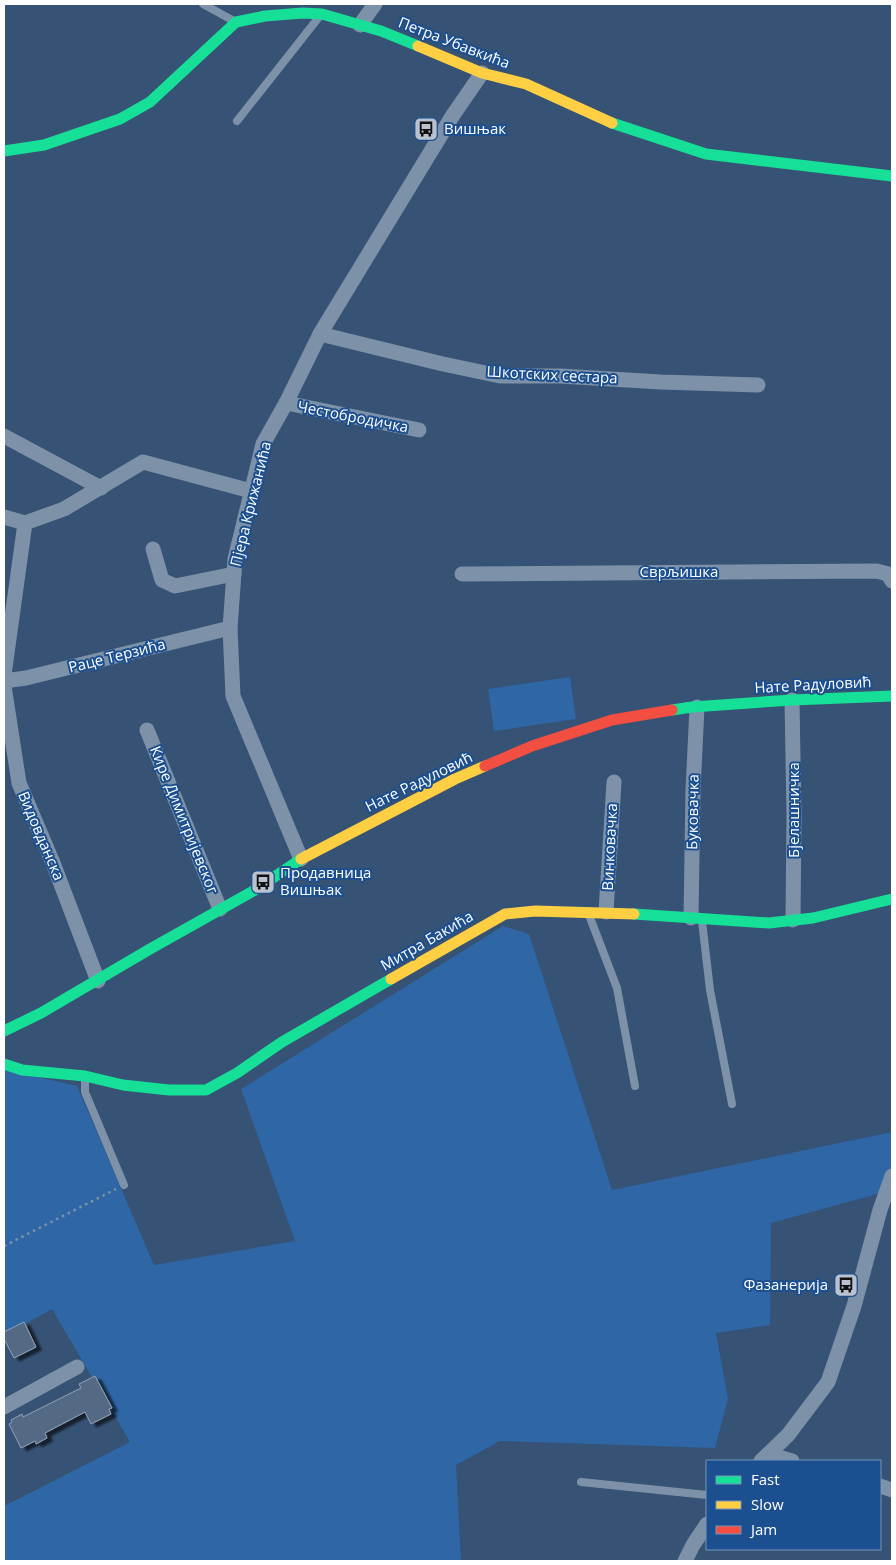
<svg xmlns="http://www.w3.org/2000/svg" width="896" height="1565" font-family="'Open Sans',sans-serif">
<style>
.green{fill:#2f66a5}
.building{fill:#526984;stroke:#92a2b6;filter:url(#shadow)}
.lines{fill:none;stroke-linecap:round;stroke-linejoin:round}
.path{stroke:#7d92a8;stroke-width:2.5;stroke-dasharray:2.5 4;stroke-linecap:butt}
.lane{stroke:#7d92a8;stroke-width:8}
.street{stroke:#7d92a8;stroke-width:15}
.fast{stroke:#16e098;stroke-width:11}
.slow{stroke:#ffcf43;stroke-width:11}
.jam{stroke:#f24e42;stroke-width:11}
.labels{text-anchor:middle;stroke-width:4;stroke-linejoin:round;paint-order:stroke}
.street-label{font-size:15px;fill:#fff;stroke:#1b4f8f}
.poi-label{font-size:15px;fill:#fff;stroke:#1b4f8f;text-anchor:start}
</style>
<defs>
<filter id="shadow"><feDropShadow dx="5.5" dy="3" stdDeviation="1" flood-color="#0009"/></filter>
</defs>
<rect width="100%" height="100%" fill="#365274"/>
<!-- green -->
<g class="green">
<path d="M 570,677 L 576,719 L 494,731 L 488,689 Z"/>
<path d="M 503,926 L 529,934 L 612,1190 L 892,1132 L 892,1190 L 771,1223 L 770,1325 L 716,1333 L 728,1399 L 715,1448 L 500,1441 L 456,1465 L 461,1561 L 4,1561 L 4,1506 L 130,1442 L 52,1309 L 4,1336 L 4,1069 L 77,1086 L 154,1265 L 295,1241 L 241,1089 Z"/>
</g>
<!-- building -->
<g class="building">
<path d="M 24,1322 L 36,1347 L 14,1358 L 4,1339 L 4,1332 Z"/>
<path d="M 95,1376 L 112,1408 L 109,1409 L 111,1414 L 91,1424 L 85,1412 L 45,1433 L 47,1438 L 36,1444 L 35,1441 L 21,1448 L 9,1424 L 12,1422 L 11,1420 L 22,1414 L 23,1417 L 81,1388 L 79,1384 Z"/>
</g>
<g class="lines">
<!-- path -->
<path class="path" d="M 4,1246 L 116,1189"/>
<!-- lane -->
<g class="lane">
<path d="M 203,4 L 234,21"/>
<path d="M 237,121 L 319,17"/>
<path d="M 589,915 L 617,988 L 635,1086"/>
<path d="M 702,921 L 710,990 L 732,1104"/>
<path d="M 85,1078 L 85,1092 L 124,1185"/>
<path d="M 581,1482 L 707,1495"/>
</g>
<!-- street -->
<g class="street">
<path d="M 360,25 L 375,4"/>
<path d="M 320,334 L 443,364 L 500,376 L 560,376 L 661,382 L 758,385"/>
<path d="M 286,403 L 419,430"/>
<path d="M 4,436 L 101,488"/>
<path d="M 4,517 L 25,523 L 64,509 L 143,462 L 251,491"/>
<path d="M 153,549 L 162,580 L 175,586 L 234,574"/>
<path d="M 462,574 L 877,571 L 888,574 L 892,581"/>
<path d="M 4,675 L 25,523"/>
<path d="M 4,681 L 26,678 L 230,628"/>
<path d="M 4,686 L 19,783 L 53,863 L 98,981"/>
<path d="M 792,700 L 794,816 L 793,920"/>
<path d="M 147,730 L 220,909"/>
<path d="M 301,859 L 233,696 L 230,628 L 235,559 L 263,444 L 286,403 L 320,334 L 453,115 L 482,73"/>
<path d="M 606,912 L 614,782"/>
<path d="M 691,918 L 693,790 L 697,707"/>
<path d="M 4,1407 L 77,1367"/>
<path d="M 768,1454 L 792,1461"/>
<path d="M 761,1461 L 788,1435 L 828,1382 L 854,1306 L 880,1210 L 892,1176"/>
<path d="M 880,1486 L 892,1490"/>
<path d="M 685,1561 L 693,1545 L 707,1524"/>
</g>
<!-- fast -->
<g class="fast">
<path d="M 612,123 L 706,154 L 892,176"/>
<path d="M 4,151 L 44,145 L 120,119 L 150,102 L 236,22 L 265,16 L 303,13 L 322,14 L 381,31 L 418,46"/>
<path d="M 672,710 L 692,707 L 792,700 L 892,696"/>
<path d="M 634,914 L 769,923 L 813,918 L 892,899"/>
<path d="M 4,1031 L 41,1013 L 150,949 L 255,890 L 301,859"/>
<path d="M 4,1064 L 22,1070 L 85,1076 L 123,1085 L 169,1090 L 206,1090 L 237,1073 L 282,1042 L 391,979"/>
</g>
<!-- slow -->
<g class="slow">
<path d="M 418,46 L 482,73 L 526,84 L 612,123"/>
<path d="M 301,859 L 455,779 L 485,766"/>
<path d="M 391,979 L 505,914 L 535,911 L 634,914"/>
</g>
<!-- jam -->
<path class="jam" d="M 485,766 L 532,746 L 612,720 L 672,710"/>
</g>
<!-- icons -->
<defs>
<g id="bus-square" transform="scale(1.25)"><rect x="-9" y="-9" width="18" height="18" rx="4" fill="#b9c2ce" stroke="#1b4f8f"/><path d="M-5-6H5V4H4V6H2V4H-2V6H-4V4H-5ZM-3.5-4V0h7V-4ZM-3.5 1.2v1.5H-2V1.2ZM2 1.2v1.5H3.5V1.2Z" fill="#111"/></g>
</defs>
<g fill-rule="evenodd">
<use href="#bus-square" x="426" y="129"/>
<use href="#bus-square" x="263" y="882"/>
<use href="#bus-square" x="846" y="1285"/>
</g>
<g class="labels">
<!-- street labels -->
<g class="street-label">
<text transform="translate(454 43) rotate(21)" y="5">Петра Убавкића</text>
<text transform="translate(552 375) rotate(3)" y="5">Шкотских сестара</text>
<text transform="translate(353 417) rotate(11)" y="5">Честобродичка</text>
<text transform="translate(251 504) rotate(-76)" y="5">Пјера Крижанића</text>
<text x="679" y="577">Сврљишка</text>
<text transform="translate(117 656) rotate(-14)" y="5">Раце Терзића</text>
<text transform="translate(813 685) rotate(-3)" y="5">Нате Радуловић</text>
<text transform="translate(419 782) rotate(-26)" y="5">Нате Радуловић</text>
<text transform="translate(794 810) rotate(-90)" y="5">Бјелашничка</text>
<text transform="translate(693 812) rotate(-89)" y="5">Буковачка</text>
<text transform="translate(184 820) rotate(68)" y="5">Кире Димитријевског</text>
<text transform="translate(41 836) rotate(67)" y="5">Видовданска</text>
<text transform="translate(610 847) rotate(-87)" y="5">Винковачка</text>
<text transform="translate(427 941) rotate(-30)" y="5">Митра Бакића</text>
</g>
<!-- poi labels -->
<g class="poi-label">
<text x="444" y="134">Вишњак</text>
<text x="280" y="878">Продавница<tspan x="280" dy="17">Вишњак</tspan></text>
<text x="828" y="1290" text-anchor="end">Фазанерија</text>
</g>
</g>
<!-- border -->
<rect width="896" height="1565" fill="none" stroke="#ffffff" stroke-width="10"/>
<!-- legend -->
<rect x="706" y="1460" width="175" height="90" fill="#1b4f8f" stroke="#7695bc"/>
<rect x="716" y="1476" width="25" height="8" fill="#16e098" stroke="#7695bc"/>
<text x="751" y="1485" font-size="15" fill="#ffffff">Fast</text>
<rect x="716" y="1501" width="25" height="8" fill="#ffcf43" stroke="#7695bc"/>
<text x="751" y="1510" font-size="15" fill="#ffffff">Slow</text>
<rect x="716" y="1526" width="25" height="8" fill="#f24e42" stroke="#7695bc"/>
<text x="751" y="1535" font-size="15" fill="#ffffff">Jam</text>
</svg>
